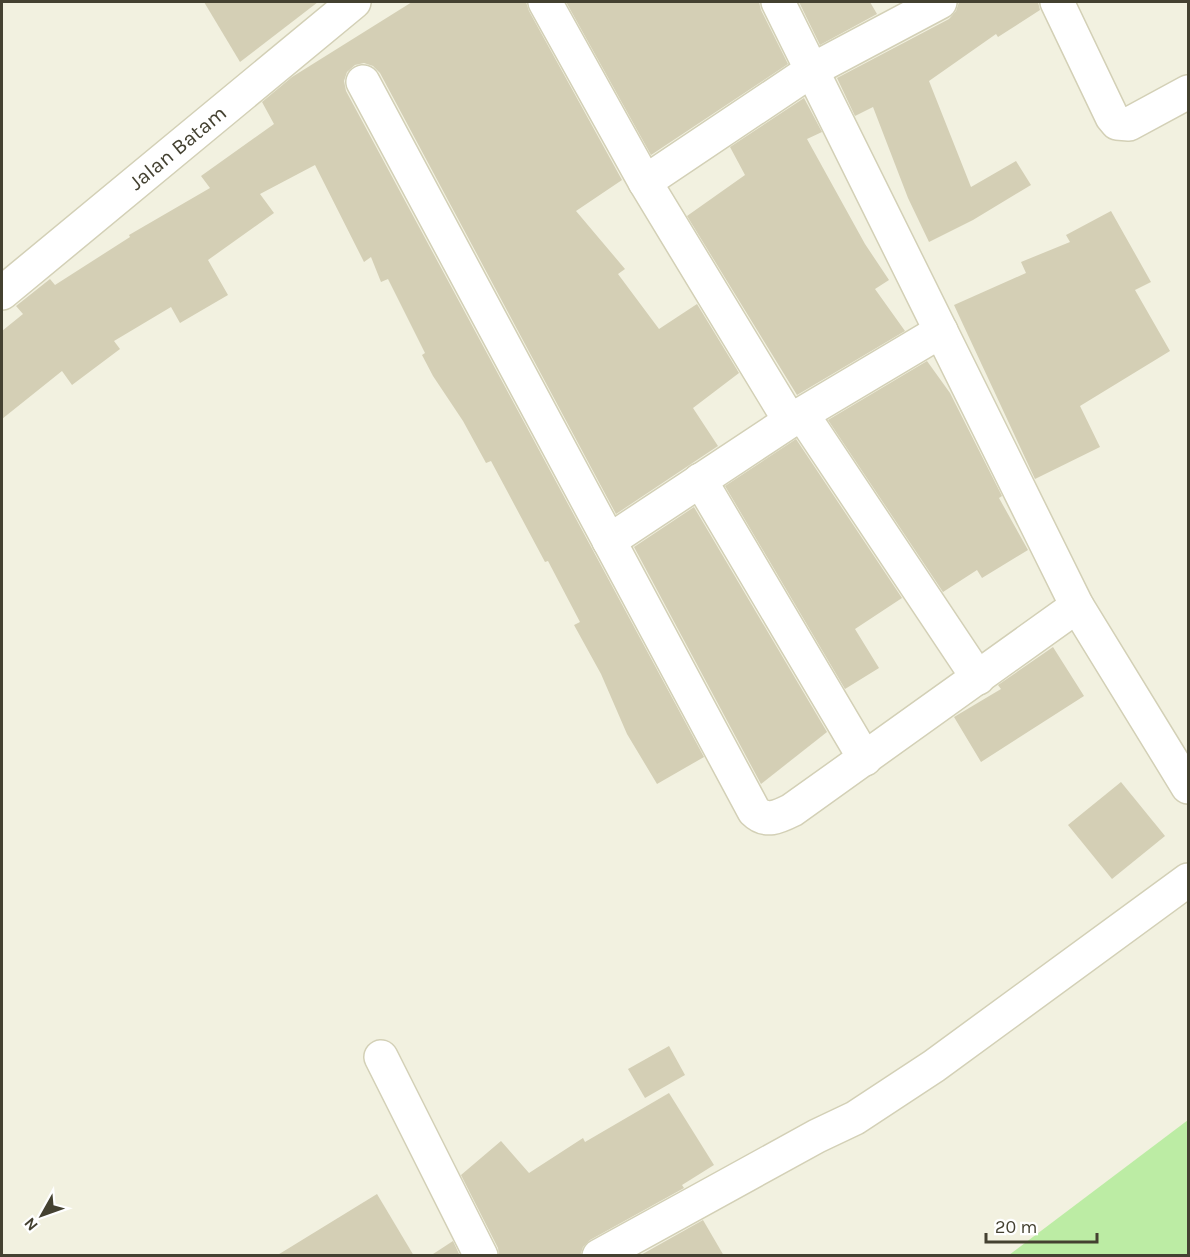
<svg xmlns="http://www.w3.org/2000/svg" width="1190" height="1257" font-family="Karla,sans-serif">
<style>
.green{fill:#bceca4}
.building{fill:#d4cfb5}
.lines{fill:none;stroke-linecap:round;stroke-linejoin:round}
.minor-casing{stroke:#d3d0b6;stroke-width:36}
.minor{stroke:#fff;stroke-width:33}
.labels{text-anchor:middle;stroke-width:4.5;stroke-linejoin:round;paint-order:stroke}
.street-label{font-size:21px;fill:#444131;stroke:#fff}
</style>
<rect width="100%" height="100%" fill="#f2f1e0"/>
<!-- green -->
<path class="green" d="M 1188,1120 L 1188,1255 L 1009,1255 Z"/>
<!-- building -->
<g class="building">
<path d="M 204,2 L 318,2 L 240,62 Z"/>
<path d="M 412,2 L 526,2 L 529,11 L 622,180 L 576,211 L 625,269 L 618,274 L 659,329 L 697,304 L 739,373 L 693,408 L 718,446 L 616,514 L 380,73 L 373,66 L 364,63 L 355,65 L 347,72 L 344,81 L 346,91 L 704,757 L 657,784 L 627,734 L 601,674 L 574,625 L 580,622 L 548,561 L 545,562 L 491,461 L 486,463 L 463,421 L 433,376 L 422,355 L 425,353 L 388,279 L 381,282 L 371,257 L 364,262 L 315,165 L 260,194 L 274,213 L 208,260 L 228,295 L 180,323 L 171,307 L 114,341 L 120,349 L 72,385 L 62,371 L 2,419 L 2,331 L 23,314 L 16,306 L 50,279 L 55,285 L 130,237 L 129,235 L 210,188 L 201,176 L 274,124 L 262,102 L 292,77 Z"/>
<path d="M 566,2 L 759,2 L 761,10 L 788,64 L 651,155 Z"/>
<path d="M 799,2 L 870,2 L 877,14 L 820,45 Z"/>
<path d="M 959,2 L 1038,2 L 1040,10 L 998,37 L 996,34 L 929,81 L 971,187 L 1016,161 L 1031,185 L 973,220 L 929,242 L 908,198 L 873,107 L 855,116 L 837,78 L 949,19 L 956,11 Z"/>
<path d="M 804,98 L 822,132 L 807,139 L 865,244 L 889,280 L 875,289 L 905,331 L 797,395 L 687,216 L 745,175 L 730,147 Z"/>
<path d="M 1111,211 L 1151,282 L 1135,290 L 1170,351 L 1080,406 L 1100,447 L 1035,479 L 954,305 L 1026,273 L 1021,262 L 1070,242 L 1066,235 Z"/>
<path d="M 927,361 L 950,393 L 1002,496 L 999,498 L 1028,550 L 982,578 L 977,570 L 943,592 L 828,420 Z"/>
<path d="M 796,439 L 902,598 L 855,629 L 879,668 L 845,689 L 725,486 Z"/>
<path d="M 694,507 L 827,732 L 761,784 L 634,547 Z"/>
<path d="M 1053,647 L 1084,696 L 981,762 L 954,717 L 1001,689 L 998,685 Z"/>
<path d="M 1121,782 L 1165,836 L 1112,879 L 1068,825 Z"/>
<path d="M 669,1046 L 685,1075 L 645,1098 L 628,1069 Z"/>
<path d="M 669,1093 L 714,1165 L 682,1185 L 684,1188 L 590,1240 L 583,1247 L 580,1256 L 499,1256 L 498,1248 L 461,1175 L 501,1141 L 529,1173 L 583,1138 L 585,1142 Z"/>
<path d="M 377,1194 L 414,1256 L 276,1256 Z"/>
<path d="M 703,1220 L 724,1256 L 639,1256 Z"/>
<path d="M 453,1241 L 460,1256 L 430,1256 Z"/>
</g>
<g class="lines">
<!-- minor casing -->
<g class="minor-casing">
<g id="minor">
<path d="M 545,2 L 645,182 L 790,421"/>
<path d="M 778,2 L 1077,606 L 1188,787"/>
<path d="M 1057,2 L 1112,117 L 1117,123 L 1129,124 L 1188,92"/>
<path d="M 363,82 L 754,811 C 766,823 778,817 792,810 L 1077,606"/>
<path d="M 645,182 L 812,70 L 940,2"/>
<path id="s1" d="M 2,293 L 354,2"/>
<path d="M 802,414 L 978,678"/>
<path d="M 700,480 L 865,759"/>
<path d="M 609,541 L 790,421 L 941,331"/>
<path d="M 381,1057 L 481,1256"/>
<path d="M 599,1256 L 817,1136 L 855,1118 L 934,1066 L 1188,880"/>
</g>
</g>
<!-- minor -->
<use href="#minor" class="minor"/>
</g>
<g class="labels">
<!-- street labels -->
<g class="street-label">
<text dy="7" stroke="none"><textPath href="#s1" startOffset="228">Jalan Batam</textPath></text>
</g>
</g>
<!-- border -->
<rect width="1190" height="1257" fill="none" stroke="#444131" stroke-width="6"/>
<!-- north arrow -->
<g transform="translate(42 1215) rotate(230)" stroke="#ffffff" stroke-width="4.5" paint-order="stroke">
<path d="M0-4.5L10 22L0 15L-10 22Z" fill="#444131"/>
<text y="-9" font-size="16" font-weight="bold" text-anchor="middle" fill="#444131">N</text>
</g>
<!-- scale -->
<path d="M986 1233v9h111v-9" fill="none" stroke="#444131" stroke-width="3"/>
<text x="995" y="1233" font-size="18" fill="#444131" stroke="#ffffff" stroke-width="4.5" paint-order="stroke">20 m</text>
</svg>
